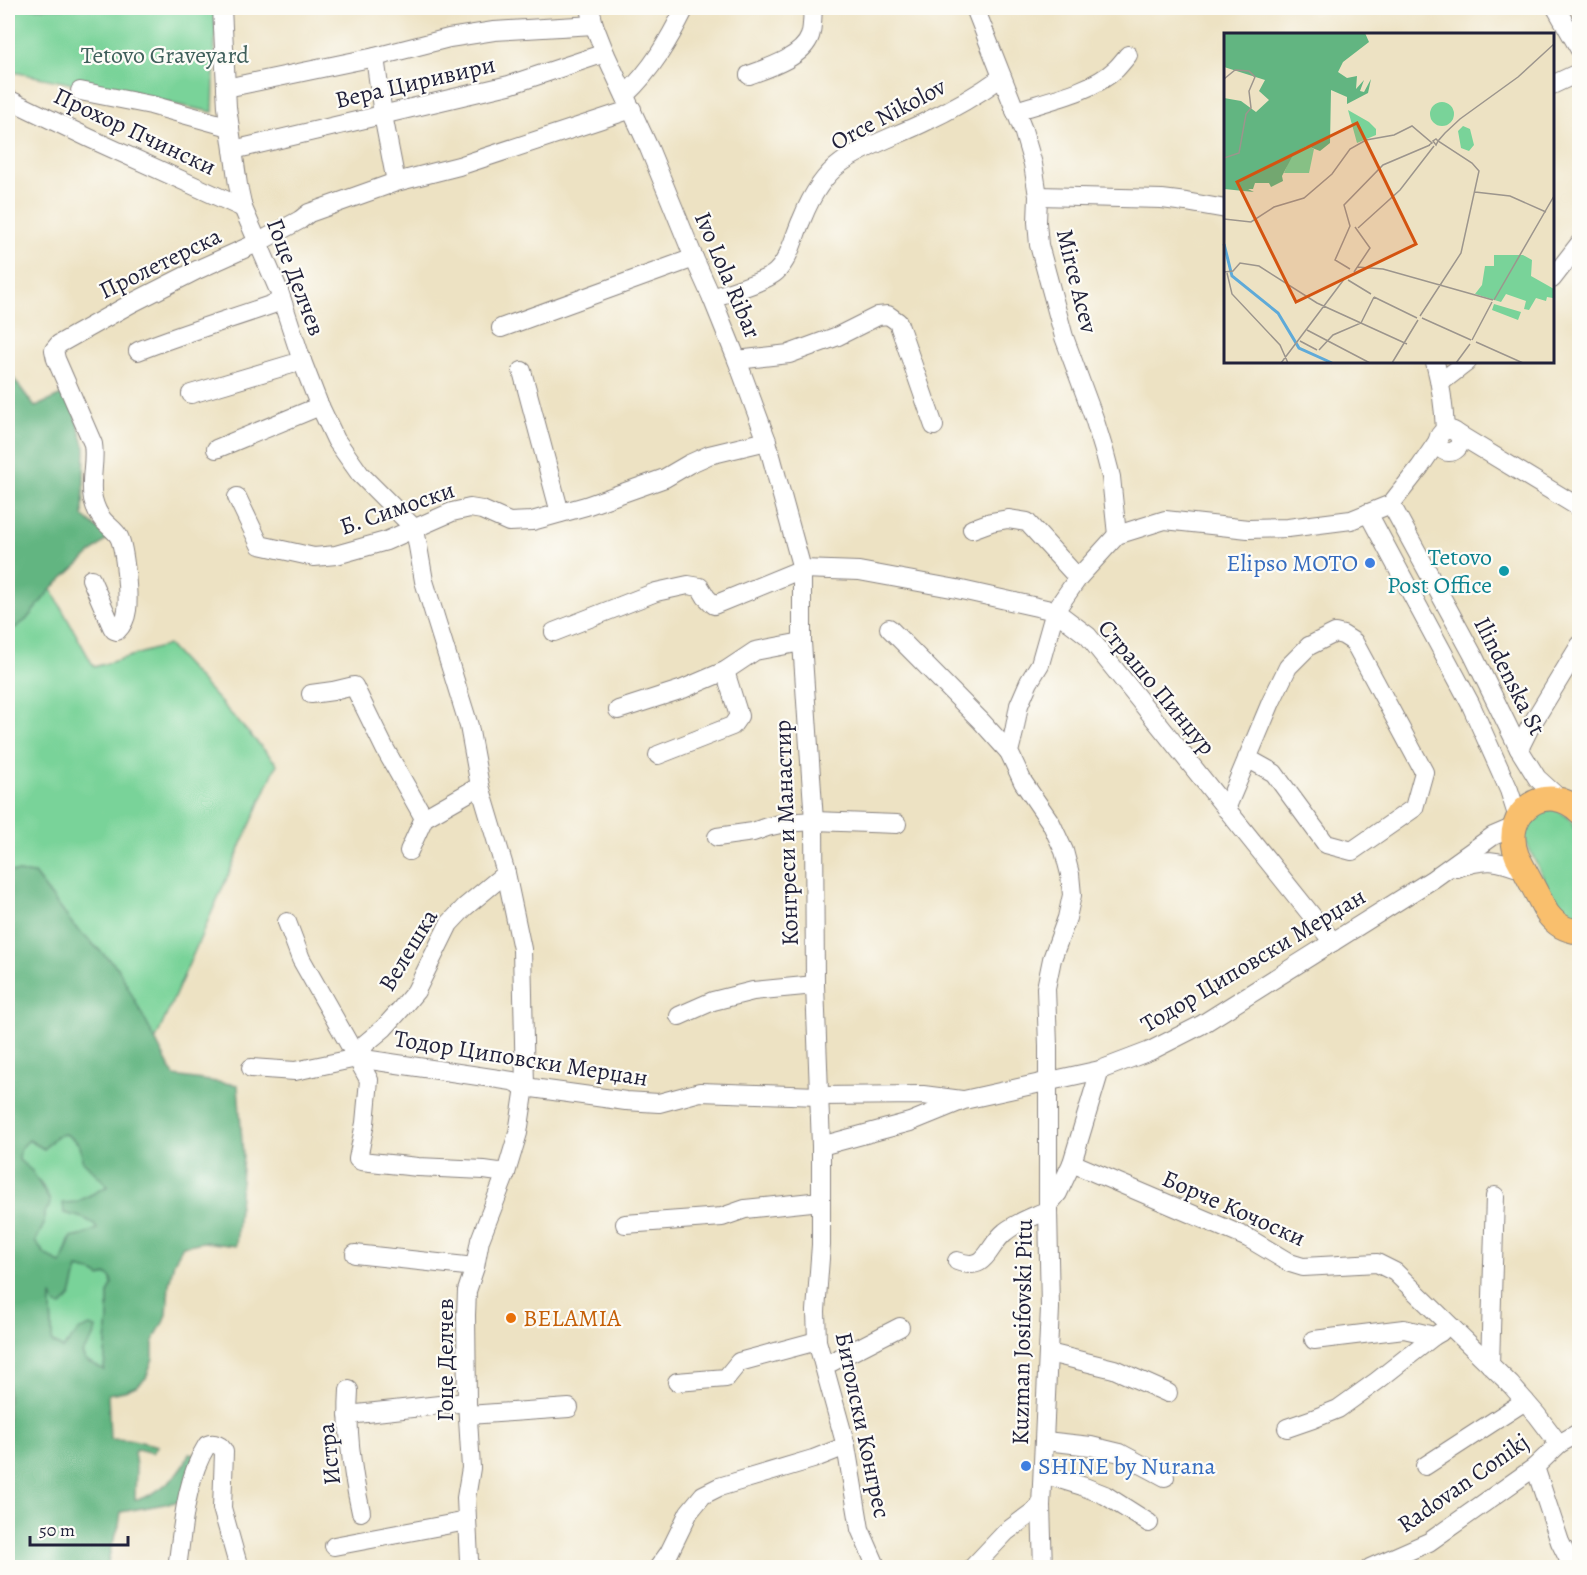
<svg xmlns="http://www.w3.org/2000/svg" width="1587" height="1575" font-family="Alegreya,serif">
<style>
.green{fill:#79d399;stroke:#4e7a6a;stroke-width:1.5}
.forest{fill:#62b581;stroke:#426c5e;stroke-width:1.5;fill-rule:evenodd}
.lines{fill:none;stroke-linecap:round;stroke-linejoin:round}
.minor-casing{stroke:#88827f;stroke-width:20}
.major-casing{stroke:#88827f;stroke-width:26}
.minor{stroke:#fff;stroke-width:18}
.major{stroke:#f9bf6d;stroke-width:24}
.shop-dot{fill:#3f7fe0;stroke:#fdfcf7;stroke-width:2}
.culture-dot{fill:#0f9aa8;stroke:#fdfcf7;stroke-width:2}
.food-dot{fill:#e8710a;stroke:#fdfcf7;stroke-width:2}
.labels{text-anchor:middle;stroke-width:4.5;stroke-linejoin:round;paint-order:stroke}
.park-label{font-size:24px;fill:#40605c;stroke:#fdfcf7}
.street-label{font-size:24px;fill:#22223b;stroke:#fdfcf7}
.culture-label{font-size:24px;fill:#0d838f;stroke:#fdfcf7;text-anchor:end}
.shop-label{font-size:24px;fill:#366cbe;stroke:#fdfcf7;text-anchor:end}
.food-label{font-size:24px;fill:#c56008;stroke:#fdfcf7;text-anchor:start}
.inset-river{fill:none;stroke:#5faad8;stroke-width:3}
.inset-road{fill:none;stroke:#9c958d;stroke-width:1.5}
.view{fill:#d45411;fill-opacity:0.15;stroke:#d45411;stroke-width:3}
.inset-edge{fill:none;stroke:#22223b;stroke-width:3}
</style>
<rect width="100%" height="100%" fill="#fdfcf7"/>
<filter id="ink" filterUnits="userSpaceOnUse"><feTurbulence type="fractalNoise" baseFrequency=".0167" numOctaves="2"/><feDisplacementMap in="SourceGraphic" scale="12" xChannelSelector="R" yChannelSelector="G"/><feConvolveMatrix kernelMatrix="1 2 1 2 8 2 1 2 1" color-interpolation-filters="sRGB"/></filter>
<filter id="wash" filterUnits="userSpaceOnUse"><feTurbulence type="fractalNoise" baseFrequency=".008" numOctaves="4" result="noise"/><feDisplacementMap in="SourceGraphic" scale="24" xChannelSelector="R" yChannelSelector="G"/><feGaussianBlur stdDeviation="1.35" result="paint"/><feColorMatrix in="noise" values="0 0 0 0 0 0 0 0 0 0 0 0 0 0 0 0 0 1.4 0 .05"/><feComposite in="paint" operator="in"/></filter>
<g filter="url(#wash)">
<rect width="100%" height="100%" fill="#ede2c3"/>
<!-- green -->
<g class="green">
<path d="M 8,8 L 216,8 L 213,112 L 8,71 Z"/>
<path d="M 51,589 L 94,667 L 168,645 L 277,764 L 155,1041 L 118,968 L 74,926 L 34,874 L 8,871 L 8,633 L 26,620 Z"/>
<path d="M 1555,808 L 1570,819 L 1579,839 L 1579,919 L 1566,916 L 1557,907 L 1524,838 L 1531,814 Z"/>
<path d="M 65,1134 L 75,1139 L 108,1186 L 77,1202 L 64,1213 C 76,1216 91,1218 98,1229 L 81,1236 L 70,1238 L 61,1264 L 46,1255 L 35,1242 L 44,1224 L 44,1213 L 49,1207 L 50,1201 L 41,1183 L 19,1160 L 19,1149 L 28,1140 L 44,1149 L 56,1136 Z"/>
<path d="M 78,1268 L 90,1271 L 101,1277 L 106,1274 L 111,1278 L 112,1285 L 108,1294 L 108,1318 L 104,1370 L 85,1360 L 82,1353 L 94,1337 L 67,1343 L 63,1349 L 52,1342 C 53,1326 50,1311 51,1295 L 71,1296 Z"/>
</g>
<!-- forest -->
<g class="forest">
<path d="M 8,371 L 35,407 L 68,392 L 85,448 L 83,516 L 108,538 L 51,589 L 26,620 L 8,633 Z"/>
<path d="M 8,871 L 34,874 L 74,926 L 118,968 L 174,1076 L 238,1085 L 243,1156 L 236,1246 L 203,1242 L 183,1246 L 174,1262 L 169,1284 L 167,1315 L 153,1341 L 153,1358 L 146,1378 L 138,1385 L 125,1391 L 108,1394 L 110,1439 L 133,1440 L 158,1446 L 152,1453 L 137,1449 L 134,1452 L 136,1466 L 135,1499 C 150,1500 175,1478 183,1466 C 186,1462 187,1457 189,1453 L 201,1455 L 187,1500 L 121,1512 L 119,1526 L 111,1548 L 107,1567 L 8,1568 ZM 65,1134 C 78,1141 82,1145 82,1160 L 108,1186 L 77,1202 L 63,1203 L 64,1213 C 76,1216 91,1218 97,1229 L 81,1236 L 71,1238 L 61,1264 L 46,1255 L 35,1242 L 44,1224 L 44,1213 L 49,1207 L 50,1201 L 32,1171 L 19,1160 L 20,1149 L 29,1140 L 44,1149 L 56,1136 ZM 78,1268 L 90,1271 L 101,1277 L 106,1274 L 111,1278 L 112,1285 L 108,1294 L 108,1318 L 104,1370 L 85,1360 L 82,1353 L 94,1337 L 96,1328 L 90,1326 L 78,1331 L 63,1349 L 52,1342 C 53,1326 50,1312 51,1296 L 56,1305 L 62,1306 L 71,1296 Z"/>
</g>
</g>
<g filter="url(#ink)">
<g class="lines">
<!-- minor casing -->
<g class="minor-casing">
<g id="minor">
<path d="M 222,8 L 227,107 L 238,185 L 243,208 L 279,291 L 302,361 L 318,402 L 336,440 L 360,474 L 415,529 L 424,581 L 469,726 L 480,786 L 506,873 L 522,949 L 525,1087 L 518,1133 L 506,1173 L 480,1240 L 475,1267 L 467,1291 L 466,1315 L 467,1402 L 471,1468 L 466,1498 L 469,1560 L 471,1568"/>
<path d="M 590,8 L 594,25 L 605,53 L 649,148 L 694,258 L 712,298 L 737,360 L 767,441 L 802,569 L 802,642 L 814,821 L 815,985 L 821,1146 L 821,1245 L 816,1311 L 817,1341 L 846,1446 L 860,1529 L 877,1568"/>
<path d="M 975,8 L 1023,130 L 1033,164 L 1038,196 L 1037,222 L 1039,245 L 1064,337 L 1094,418 L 1105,454 L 1111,477 L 1117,535"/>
<path d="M 1556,8 L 1580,50"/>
<path d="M 375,57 L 383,115 L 396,182"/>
<path d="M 749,75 C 768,68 803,57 810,36 C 813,27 812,16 813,8"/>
<path d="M 1552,85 L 1580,72"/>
<path d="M 226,88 L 375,57 L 449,38 L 494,31 L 594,25"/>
<path d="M 80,91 L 151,105 L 230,127"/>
<path d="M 625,95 C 652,70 669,40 685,8"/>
<path d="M 8,99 L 89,138 L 243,208"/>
<path d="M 1015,111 C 1046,101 1092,92 1116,69 C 1120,65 1124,60 1128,55"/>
<path d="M 233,150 L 509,85 L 605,53"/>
<path d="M 1038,196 L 1162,199 L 1186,202 L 1226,209"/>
<path d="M 1552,279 L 1580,243"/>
<path d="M 712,298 C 726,293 767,281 776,272 C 790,259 794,236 802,219 C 810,199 823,176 841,163 C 865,146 896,136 923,123 C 951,110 977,95 1002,77"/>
<path d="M 501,328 L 694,258"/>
<path d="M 138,351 C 186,332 234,318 282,301"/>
<path d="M 737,360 L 789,354 L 838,336 L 878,316 L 888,315 L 898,322 L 934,426"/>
<path d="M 1435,362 C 1441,385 1444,406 1445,430"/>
<path d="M 522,371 L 560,513"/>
<path d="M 1441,382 L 1467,362"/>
<path d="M 191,394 L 302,361"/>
<circle cx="1449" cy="441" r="11"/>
<path d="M 1458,434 L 1580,508"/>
<path d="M 216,449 L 320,406"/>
<path d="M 237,497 L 260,545 L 314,557 L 336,555 L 386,541 L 452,512 L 470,508 L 482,510 L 509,522 L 532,521 L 586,506 L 665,478 L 689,464 L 709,455 L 767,441"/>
<path d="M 1391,504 L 1473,655 L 1519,749 L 1537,778 L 1561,800"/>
<path d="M 1368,513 L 1470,703 L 1509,790 L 1518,818"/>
<path d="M 972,529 L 991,522 L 1008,519 L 1027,522 L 1078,578"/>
<path d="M 91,579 L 112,627 L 114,630 L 117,631 C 123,625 126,618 127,610 C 129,596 125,549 119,537 C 115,530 108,526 103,520 C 98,514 95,507 93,499 C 89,481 96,462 93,444 L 56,359 L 54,350 L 59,344 L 132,303 L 199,269 L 257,243 L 300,220 L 309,213 L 396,182 L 459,166 L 632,109"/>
<path d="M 889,628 L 981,721 L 1009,752"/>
<path d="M 554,632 L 656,592 L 688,585 L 700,587 L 706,597 L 714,605 L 802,569 L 859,571 L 957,589 L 1055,611 L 1088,636 L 1333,942"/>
<path d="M 311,694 L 333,691 L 354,686 L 385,749 L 424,818"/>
<path d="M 618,710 L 683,689 L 725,671 L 755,651 L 802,642"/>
<path d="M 1519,749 L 1530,727 L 1580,645"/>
<path d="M 658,755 L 732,726 L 739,716 L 725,671"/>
<path d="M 1226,809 L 1271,702 L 1288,667 L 1309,646 L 1335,633 L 1343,635 L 1354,642 L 1424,772 L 1414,808 L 1352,851 L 1326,844 L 1274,773 L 1247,758"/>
<path d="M 717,837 L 753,832 L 767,827 L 785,823 L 814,821 L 897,824"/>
<path d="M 409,851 L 424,818 L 480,786"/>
<path d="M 1456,868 C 1486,858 1496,859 1525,871"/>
<path d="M 287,922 L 301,959 L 357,1058 L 369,1080 L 365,1123 L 358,1159 L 361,1161 L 418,1167 L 484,1170 L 506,1173"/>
<path d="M 679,1016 L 713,1001 L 753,991 L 815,985"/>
<path d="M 357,1058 L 366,1043 L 384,1028 L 401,1009 L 416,991 L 449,924 L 465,907 L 506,873"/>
<path d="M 251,1068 L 295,1071 L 357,1058 L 512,1081 L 525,1087 L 626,1101 L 659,1103 L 700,1092 L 818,1096 L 923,1095 L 962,1100"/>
<path d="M 821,1146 L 910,1122 L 964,1100 L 1100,1070 L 1150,1051 L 1201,1025 L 1433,879 L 1493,836 L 1514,827"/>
<path d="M 1072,1163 L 1248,1238 L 1290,1263 L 1303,1267 L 1377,1263 L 1395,1272 L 1511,1385 L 1537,1415 L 1559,1444"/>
<path d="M 1048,1205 L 1058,1193 L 1072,1163 L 1100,1070"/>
<path d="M 625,1224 L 722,1217 L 745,1209 L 821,1201"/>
<path d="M 355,1254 L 475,1267"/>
<path d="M 957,1261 C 988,1273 987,1246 1005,1232 C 1017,1222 1033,1217 1048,1210"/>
<path d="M 1314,1340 L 1404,1329 L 1434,1336 L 1441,1332"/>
<path d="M 1049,1353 L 1114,1369 L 1168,1393"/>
<path d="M 1490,1365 L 1495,1196"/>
<path d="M 824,1366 L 900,1327"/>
<path d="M 677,1382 L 726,1378 L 739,1362 L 817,1341"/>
<path d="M 349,1390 C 346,1432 352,1472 361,1512"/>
<path d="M 348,1415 L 467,1402"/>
<path d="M 468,1415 L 569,1408"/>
<path d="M 1287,1428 L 1313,1419 L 1338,1409 L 1377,1381 L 1434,1336"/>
<path d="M 1045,1441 L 1091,1446 L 1120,1453 L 1165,1477"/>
<path d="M 1425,1466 L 1525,1401"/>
<path d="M 1535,1467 L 1560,1542 L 1573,1568"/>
<path d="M 1043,1474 L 1082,1486 L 1105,1495 L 1149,1523"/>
<path d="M 334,1546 L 467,1521"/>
<path d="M 177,1568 C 183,1527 185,1480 207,1445 C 214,1442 221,1445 224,1452 L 222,1508 L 239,1568"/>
<path d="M 658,1568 L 669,1553 L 689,1512 L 703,1495 L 719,1487 L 813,1459 L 846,1446"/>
<path d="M 972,1568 L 1006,1532 L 1041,1506"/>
<path d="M 1043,1568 L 1041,1506 L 1050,1308 L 1048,1210 L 1048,1046 L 1046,988 L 1052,959 L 1067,918 L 1072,895 L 1070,874 L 1064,851 L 1051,823 L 1023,782 L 1009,752 L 1014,732 L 1019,705 L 1029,682 L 1040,664 L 1055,611 L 1078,578 L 1117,535 L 1165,520 L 1248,529 L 1288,528 L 1351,520 L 1391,504 L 1420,467 L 1437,442"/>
<path d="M 1370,1568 L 1429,1542 L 1535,1467 L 1559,1444 L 1580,1432"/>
</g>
</g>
<!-- major casing -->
<g class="major-casing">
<path id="major" d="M 1580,812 C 1547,779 1500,812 1517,856 L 1547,913 C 1556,925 1565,930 1580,932"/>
</g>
<!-- minor -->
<use href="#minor" class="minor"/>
<!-- major -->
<use href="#major" class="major"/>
</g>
</g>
<!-- markers -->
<g class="shop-dot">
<circle cx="1370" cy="563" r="6"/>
<circle cx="1026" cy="1466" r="6"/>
</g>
<circle class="culture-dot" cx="1504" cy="571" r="6"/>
<circle class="food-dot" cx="511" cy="1318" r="6"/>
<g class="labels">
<!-- park labels -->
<g class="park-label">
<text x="165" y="63">Tetovo Graveyard</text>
</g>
<!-- street labels -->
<g class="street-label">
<text transform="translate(415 82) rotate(-13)" y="8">Вера Циривири</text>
<text transform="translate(888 114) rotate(-28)" y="8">Orce Nikolov</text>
<text transform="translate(135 131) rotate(25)" y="8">Прохор Пчински</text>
<text transform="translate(160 263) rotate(-26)" y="8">Пролетерска</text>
<text transform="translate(728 275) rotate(67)" y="8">Ivo Lola Ribar</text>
<text transform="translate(296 277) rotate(69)" y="8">Гоце Делчев</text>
<text transform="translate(1077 281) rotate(76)" y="8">Mirce Acev</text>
<text transform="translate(397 508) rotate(-19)" y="8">Б. Симоски</text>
<text transform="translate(1510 676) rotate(63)" y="8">Ilindenska St</text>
<text transform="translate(1157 687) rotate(50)" y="8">Страшо Пинџур</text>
<text transform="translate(786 833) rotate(-92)" y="8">Конгреси и Манастир</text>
<text transform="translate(408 950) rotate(-59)" y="8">Велешка</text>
<text transform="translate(1253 960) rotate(-31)" y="8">Тодор Циповски Мерџан</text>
<text transform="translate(521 1058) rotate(9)" y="8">Тодор Циповски Мерџан</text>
<text transform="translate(1234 1208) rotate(24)" y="8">Борче Кочоски</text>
<text transform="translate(1022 1332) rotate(-89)" y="8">Kuzman Josifovski Pitu</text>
<text transform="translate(445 1360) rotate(-90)" y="8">Гоце Делчев</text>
<text transform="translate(863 1425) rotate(78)" y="8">Битолски Конгрес</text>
<text transform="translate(329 1454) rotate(-96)" y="8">Истра</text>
<text transform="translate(1463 1483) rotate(-35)" y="8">Radovan Conikj</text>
</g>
<!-- culture labels -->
<g class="culture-label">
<text x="1492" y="565">Tetovo<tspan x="1492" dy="28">Post Office</tspan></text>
</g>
<!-- shop labels -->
<g class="shop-label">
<text x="1358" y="571">Elipso MOTO</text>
<text x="1038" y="1474" text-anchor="start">SHINE by Nurana</text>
</g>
<!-- food labels -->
<g class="food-label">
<text x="523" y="1326">BELAMIA</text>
</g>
</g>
<!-- overview -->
<g transform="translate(1224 33)">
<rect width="330" height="330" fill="#ede2c3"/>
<path d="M206 81a12 12 0 1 1 24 0a12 12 0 1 1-24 0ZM 124,77 L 145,89 L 152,96 L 152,102 L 133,110 ZM 56,90 L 61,94 L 68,92 L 61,111 L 50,96 ZM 239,93 L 246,96 L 250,112 L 245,118 L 237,115 L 234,98 ZM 67,100 L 80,108 L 77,116 L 83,113 L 90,116 L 85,140 L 60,140 L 67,123 L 75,118 L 63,108 ZM 270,222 L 299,222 L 308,227 L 307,243 L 330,256 L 330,271 L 329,265 L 323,264 L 322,268 L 312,265 L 305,277 L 300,276 L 302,268 L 282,261 L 277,269 L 251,261 L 258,252 L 261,233 L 270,233 ZM 270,271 L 297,279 L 294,287 L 268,277 Z" fill="#79d399"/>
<path d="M 0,0 L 141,0 L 145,9 L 119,29 L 114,39 L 123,45 L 133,43 L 132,56 L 140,47 L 136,58 L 140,59 L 147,46 L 144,60 L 123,71 L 123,64 L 107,57 L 106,110 L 96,118 L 83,113 L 70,120 L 58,143 L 59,148 L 47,154 L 45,150 L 31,150 L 29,156 L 24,156 L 30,159 L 0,156 L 0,65 L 17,68 L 32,79 L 45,67 L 35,58 L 41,47 L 0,34 Z" fill="#62b581"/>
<path class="inset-river" d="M 0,211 L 8,243 L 54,280 L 75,315 L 108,330"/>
<path class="inset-road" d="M 0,46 L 11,37 L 25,38 L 31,44 L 25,58 L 27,75 L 22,81 L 15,120 L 0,125M 251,159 L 286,163 L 322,179M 0,186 L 27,189 L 50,174 L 80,165 L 108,141 L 126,116 L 142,107 L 170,102 L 188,93 L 208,110 L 205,112M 134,195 L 176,157 L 210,113M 133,234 L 159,236 L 269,267M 126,236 L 111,227 L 126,193 L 120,172 L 159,132 L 206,112M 0,239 L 9,238 L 16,230 L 35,233 L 93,270 L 183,311M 130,239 L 146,215 L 131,194M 3,240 L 8,261 L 56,312 L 64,330M 124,247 L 147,261M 150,264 L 193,285M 270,267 L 330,163M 196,283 L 237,220 L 255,138 L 248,130 L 214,108 L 212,106 L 209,108 L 212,112 L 214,108 L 221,100 L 236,86 L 294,44 L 330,11M 198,285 L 247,307M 83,297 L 146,330M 248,307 L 268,269M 76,308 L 93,317M 252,309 L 299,330M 95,317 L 109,302 L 137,290 L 150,264M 57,330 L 121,245M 168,330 L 194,287M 232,330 L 246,311"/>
<path class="view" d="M 133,90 L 192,211 L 72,269 L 13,149 Z"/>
<rect width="330" height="330" class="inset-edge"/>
</g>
<!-- margin -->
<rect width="1587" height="1575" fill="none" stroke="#fdfcf7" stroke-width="30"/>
<!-- scale -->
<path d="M30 1536v9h98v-9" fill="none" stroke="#22223b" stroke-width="3"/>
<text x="39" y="1536" font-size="18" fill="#22223b" stroke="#fdfcf7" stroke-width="4.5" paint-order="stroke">50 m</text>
</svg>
